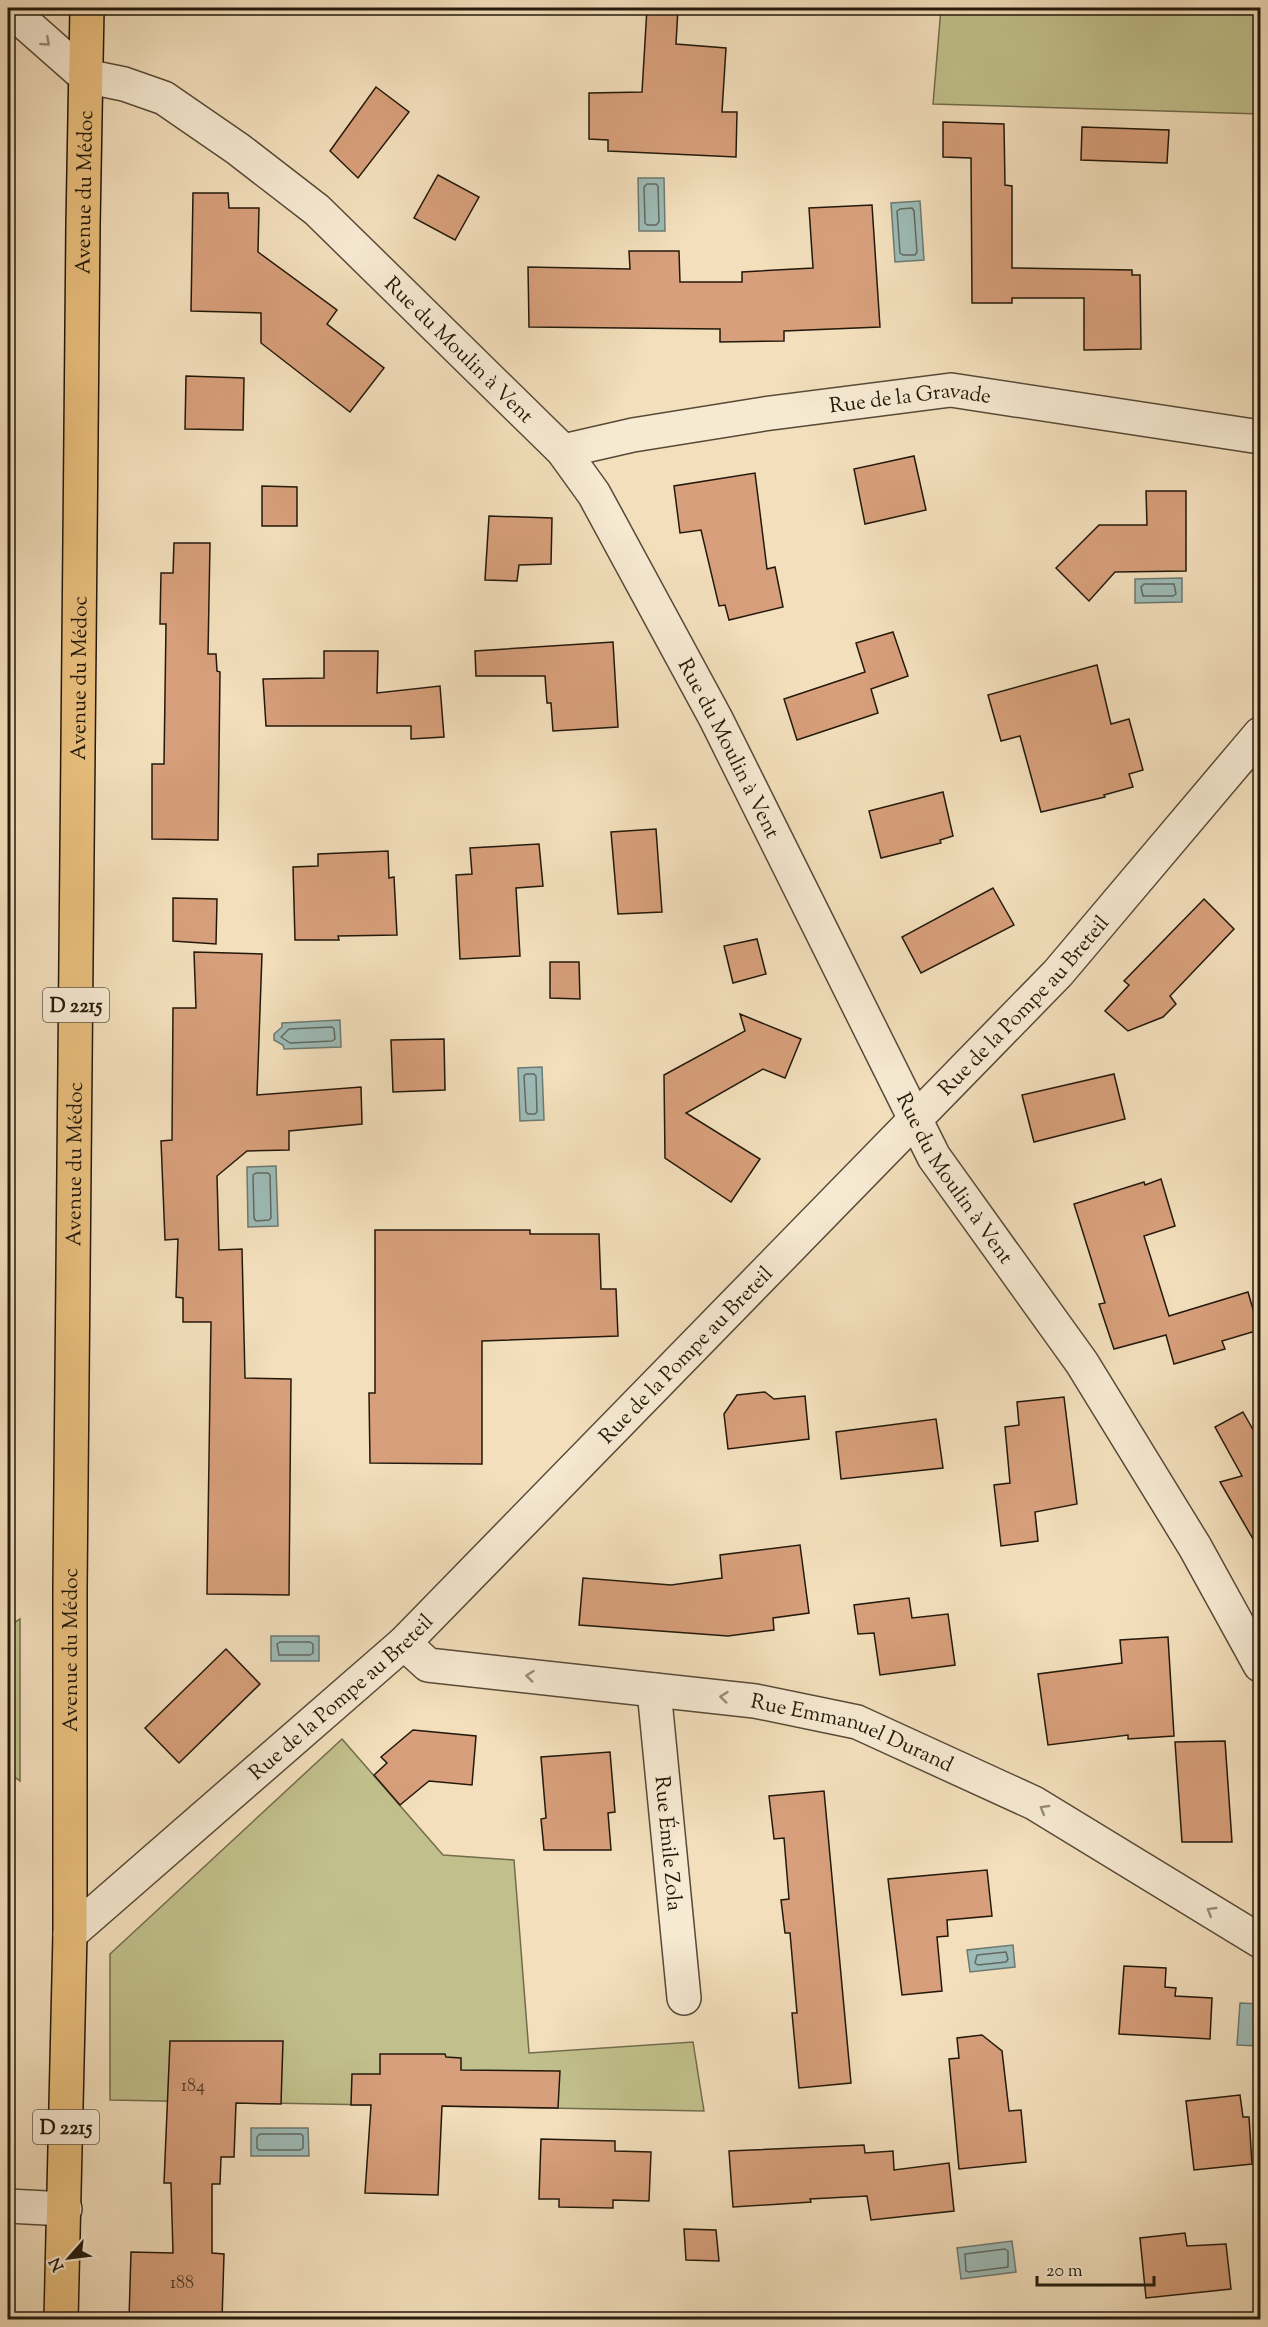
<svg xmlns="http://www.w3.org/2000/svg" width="1268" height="2327" font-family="'Sorts Mill Goudy',serif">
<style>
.green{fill:#c1c08c;stroke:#726c4c;stroke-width:1.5}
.water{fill:#9dbbb7;stroke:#6c7a72;stroke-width:1.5}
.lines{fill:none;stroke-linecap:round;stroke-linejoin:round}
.shore{stroke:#606a61;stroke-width:1.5}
.building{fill:#d79f7b;stroke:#23190b;stroke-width:1.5}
.minor-casing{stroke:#574a37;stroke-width:36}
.primary-casing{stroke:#23190b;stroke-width:36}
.minor{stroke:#f7ead3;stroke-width:33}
.primary{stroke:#eac07e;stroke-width:33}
.oneway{stroke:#988c79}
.labels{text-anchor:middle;stroke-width:5;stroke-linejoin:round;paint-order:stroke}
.number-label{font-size:18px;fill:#503a27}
.shield{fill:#f7ead3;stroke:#635847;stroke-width:1.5}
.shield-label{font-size:20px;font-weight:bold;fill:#23190b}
.street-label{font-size:21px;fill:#23190b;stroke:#f7ead3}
</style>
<rect width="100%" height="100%" fill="#f3dfbc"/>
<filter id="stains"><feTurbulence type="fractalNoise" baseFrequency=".00333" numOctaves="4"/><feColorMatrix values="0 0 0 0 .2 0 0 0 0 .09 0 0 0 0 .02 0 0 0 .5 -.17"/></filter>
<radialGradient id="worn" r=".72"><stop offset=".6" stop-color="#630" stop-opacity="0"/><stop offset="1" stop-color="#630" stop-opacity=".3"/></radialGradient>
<!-- green -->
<g class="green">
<path d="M 941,8 L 1260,8 L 1260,114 L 933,104 Z"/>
<path d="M 20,1619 L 20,1781 L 8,1772 L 8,1627 Z"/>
<path d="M 342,1739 L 443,1855 L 514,1860 L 529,2053 L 693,2042 L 704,2111 L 110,2100 L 110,1954 Z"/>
</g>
<!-- water -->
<g class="water">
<path d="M 638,178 L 664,178 L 665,231 L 639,231 Z"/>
<path d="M 920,201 L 924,260 L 895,262 L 891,203 Z"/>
<path d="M 1182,578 L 1182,602 L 1135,603 L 1135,579 Z"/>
<path d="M 340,1020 L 341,1047 L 284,1049 L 283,1045 L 274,1040 L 274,1034 L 282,1027 L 282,1023 Z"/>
<path d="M 542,1067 L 544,1120 L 520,1121 L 518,1068 Z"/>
<path d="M 276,1166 L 278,1226 L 248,1227 L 247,1167 Z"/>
<rect x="271" y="1636" width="48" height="25"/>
<path d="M 1013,1945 L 1015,1967 L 970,1972 L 967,1950 Z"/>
<path d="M 1240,2003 L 1260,2004 L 1259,2046 L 1237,2045 Z"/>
<path d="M 251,2128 L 308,2128 L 309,2156 L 251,2156 Z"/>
<path d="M 1012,2241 L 1016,2272 L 961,2279 L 957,2248 Z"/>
</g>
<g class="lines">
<!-- shore -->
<g class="shore">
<path d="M 647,184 L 656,184 L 658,186 L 659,222 L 656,225 L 647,225 L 645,223 L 644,187 Z"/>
<path d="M 912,208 L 914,211 L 917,252 L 915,255 L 903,255 L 900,253 L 897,211 L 900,209 Z"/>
<path d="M 1144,584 L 1174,584 L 1176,594 L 1173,596 L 1143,596 L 1141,587 Z"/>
<path d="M 332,1027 L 334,1029 L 335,1039 L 332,1041 L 290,1043 L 281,1037 L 289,1029 Z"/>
<path d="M 534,1074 L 536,1076 L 537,1112 L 535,1114 L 528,1114 L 526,1112 L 524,1076 L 526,1074 Z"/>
<path d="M 268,1173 L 270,1175 L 271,1218 L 269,1220 L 256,1221 L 254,1218 L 253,1175 L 256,1173 Z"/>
<path d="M 280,1642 L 310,1642 L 313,1644 L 313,1653 L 310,1655 L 279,1655 L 277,1644 Z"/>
<path d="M 1006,1952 L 1008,1959 L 1006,1962 L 978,1965 L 975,1963 L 977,1955 Z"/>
<path d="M 260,2134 L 301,2134 L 303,2136 L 303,2148 L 300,2150 L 259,2150 L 257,2148 L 257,2137 Z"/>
<path d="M 1005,2249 L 1008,2251 L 1008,2267 L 969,2272 L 966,2271 L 965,2254 Z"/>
</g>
</g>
<!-- building -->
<g class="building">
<path d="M 647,8 L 678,8 L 676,44 L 726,48 L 722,112 L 737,112 L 736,157 L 608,151 L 608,140 L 589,139 L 589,93 L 642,92 Z"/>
<path d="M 376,87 L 409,112 L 358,178 L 330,151 Z"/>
<path d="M 943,122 L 1004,124 L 1005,185 L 1012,186 L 1012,268 L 1132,270 L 1132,275 L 1140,275 L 1141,349 L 1084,350 L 1084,298 L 1012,298 L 1012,303 L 972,303 L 971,158 L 943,157 Z"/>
<path d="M 1082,127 L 1169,130 L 1167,163 L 1081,160 Z"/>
<path d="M 438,175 L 479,197 L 455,240 L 414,218 Z"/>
<path d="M 193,193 L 228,193 L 229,208 L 259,208 L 258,252 L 337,310 L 327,324 L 384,368 L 350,412 L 261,343 L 261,313 L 191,311 Z"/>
<path d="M 872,205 L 880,327 L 784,331 L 784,341 L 720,342 L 720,329 L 529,327 L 528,267 L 630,269 L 629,251 L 679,251 L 680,282 L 742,282 L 742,272 L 813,268 L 809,208 Z"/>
<path d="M 186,376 L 244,378 L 243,430 L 185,429 Z"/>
<path d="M 914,456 L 926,510 L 865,524 L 854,469 Z"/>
<path d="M 755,473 L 767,569 L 775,567 L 783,607 L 729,620 L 725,605 L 719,606 L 701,530 L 680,533 L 674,486 Z"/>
<path d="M 262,486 L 297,487 L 297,526 L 262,526 Z"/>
<path d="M 1146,491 L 1186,491 L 1186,571 L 1115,572 L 1089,601 L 1056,568 L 1099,525 L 1147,525 Z"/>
<path d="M 489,516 L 552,518 L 551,564 L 519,565 L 517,581 L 485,580 Z"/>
<path d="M 174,543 L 210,543 L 208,654 L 216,654 L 217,671 L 220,672 L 218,840 L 152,839 L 152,764 L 164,764 L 166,624 L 160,624 L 161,573 L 173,573 Z"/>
<path d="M 893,632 L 908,676 L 871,689 L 878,713 L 797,740 L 784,699 L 865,672 L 856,643 Z"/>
<path d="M 613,642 L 618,727 L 553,731 L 551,703 L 547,703 L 545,676 L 476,676 L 475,651 Z"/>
<path d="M 324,651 L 378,651 L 377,693 L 440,686 L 444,737 L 411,739 L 411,726 L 266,726 L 263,679 L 324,678 Z"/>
<path d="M 1097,665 L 1111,724 L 1129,719 L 1143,770 L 1129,774 L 1133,787 L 1104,795 L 1105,797 L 1041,812 L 1020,736 L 1001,741 L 988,695 Z"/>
<path d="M 943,792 L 953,836 L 940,840 L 941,843 L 881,858 L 869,811 Z"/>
<path d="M 656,829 L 662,912 L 618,914 L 611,832 Z"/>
<path d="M 539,844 L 543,886 L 516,888 L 520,956 L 460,959 L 456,875 L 472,874 L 470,848 Z"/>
<path d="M 388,851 L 389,878 L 394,877 L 397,935 L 338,936 L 339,940 L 295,940 L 293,867 L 318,866 L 318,854 Z"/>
<path d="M 993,888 L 1014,925 L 921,973 L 902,937 Z"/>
<path d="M 173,898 L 217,899 L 216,944 L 173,941 Z"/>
<path d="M 1204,899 L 1234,929 L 1170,996 L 1176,1004 L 1163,1017 L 1128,1031 L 1105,1011 L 1129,985 L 1124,981 Z"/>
<path d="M 757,939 L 766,974 L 733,983 L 724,946 Z"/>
<path d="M 194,952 L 262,954 L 257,1095 L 361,1087 L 362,1124 L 289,1131 L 289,1150 L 247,1151 L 217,1176 L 219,1250 L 242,1249 L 245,1378 L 291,1379 L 289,1595 L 207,1594 L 211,1322 L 183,1322 L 183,1298 L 176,1297 L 178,1239 L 165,1240 L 161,1141 L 172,1140 L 173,1008 L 196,1008 Z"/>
<path d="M 550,962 L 579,962 L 580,999 L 550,998 Z"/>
<path d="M 740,1014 L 801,1039 L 785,1078 L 763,1069 L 686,1113 L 760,1159 L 731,1202 L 665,1158 L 664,1075 L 745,1031 Z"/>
<path d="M 444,1039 L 445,1090 L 393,1092 L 391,1040 Z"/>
<path d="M 1114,1074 L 1125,1119 L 1034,1142 L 1022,1095 Z"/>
<path d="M 1161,1179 L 1175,1226 L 1144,1236 L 1169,1316 L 1248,1292 L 1259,1330 L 1222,1341 L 1225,1349 L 1174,1364 L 1166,1335 L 1114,1349 L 1099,1304 L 1105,1303 L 1074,1204 L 1144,1182 L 1145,1185 Z"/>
<path d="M 375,1230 L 530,1230 L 530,1234 L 599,1234 L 601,1289 L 616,1289 L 618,1336 L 482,1341 L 482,1464 L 370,1463 L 369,1393 L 375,1393 Z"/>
<path d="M 765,1392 L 774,1399 L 805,1396 L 809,1439 L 728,1449 L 724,1414 L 737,1395 Z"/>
<path d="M 1064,1397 L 1077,1504 L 1035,1512 L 1038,1541 L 1001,1546 L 994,1485 L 1010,1483 L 1005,1427 L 1019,1425 L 1017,1402 Z"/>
<path d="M 1243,1412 L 1260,1442 L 1260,1551 L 1220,1482 L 1242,1476 L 1215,1427 Z"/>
<path d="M 936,1419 L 943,1468 L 841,1479 L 836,1432 Z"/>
<path d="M 800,1545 L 809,1613 L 773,1618 L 774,1630 L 728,1636 L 579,1625 L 583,1578 L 671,1585 L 722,1578 L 720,1555 Z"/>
<path d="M 909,1598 L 912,1618 L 948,1614 L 955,1665 L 880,1675 L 874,1633 L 858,1634 L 854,1605 Z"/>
<path d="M 1168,1637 L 1174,1736 L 1128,1739 L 1128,1735 L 1048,1745 L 1038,1674 L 1122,1663 L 1120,1640 Z"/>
<path d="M 226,1649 L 260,1684 L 179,1763 L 145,1728 Z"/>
<path d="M 413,1730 L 476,1736 L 472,1785 L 429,1781 L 400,1805 L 374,1775 L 387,1763 L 381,1757 Z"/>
<path d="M 1225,1741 L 1232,1842 L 1182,1842 L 1175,1742 Z"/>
<path d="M 610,1752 L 615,1812 L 608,1813 L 611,1850 L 544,1850 L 541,1819 L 546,1818 L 541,1757 Z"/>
<path d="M 824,1791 L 851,2083 L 799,2088 L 792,2013 L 797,2013 L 790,1933 L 785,1933 L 781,1900 L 789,1899 L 784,1838 L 774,1839 L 769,1796 Z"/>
<path d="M 987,1870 L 992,1916 L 947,1920 L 948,1936 L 937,1937 L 942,1991 L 902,1995 L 888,1879 Z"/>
<path d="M 1124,1966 L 1166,1968 L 1165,1987 L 1176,1988 L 1175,1996 L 1212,1998 L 1210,2039 L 1119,2034 Z"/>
<path d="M 982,2035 L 1002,2051 L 1009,2111 L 1021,2110 L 1026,2162 L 959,2169 L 949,2059 L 959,2058 L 957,2038 Z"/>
<path d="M 170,2041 L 283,2041 L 281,2104 L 236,2103 L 234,2157 L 221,2157 L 220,2184 L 212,2184 L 212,2253 L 224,2254 L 222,2319 L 129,2319 L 131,2252 L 173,2253 L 171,2183 L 164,2183 Z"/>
<path d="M 380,2054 L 445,2054 L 446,2057 L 461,2058 L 461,2070 L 560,2071 L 558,2108 L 442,2106 L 438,2195 L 365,2193 L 371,2105 L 351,2105 L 352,2074 L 380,2074 Z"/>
<path d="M 1240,2095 L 1243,2117 L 1249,2117 L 1252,2164 L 1194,2170 L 1186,2101 Z"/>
<path d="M 541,2139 L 615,2141 L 615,2151 L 651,2152 L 649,2201 L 613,2200 L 613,2208 L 559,2207 L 559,2199 L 539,2199 Z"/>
<path d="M 864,2145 L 865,2153 L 893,2151 L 894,2170 L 949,2163 L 954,2211 L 871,2220 L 867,2196 L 810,2199 L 811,2202 L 733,2207 L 729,2151 Z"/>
<path d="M 684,2229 L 716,2230 L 719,2261 L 686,2260 Z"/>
<path d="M 1185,2233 L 1187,2246 L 1226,2244 L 1231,2289 L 1146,2298 L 1140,2238 Z"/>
</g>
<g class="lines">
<!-- minor casing -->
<g class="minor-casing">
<g id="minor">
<path id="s1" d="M 8,8 L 85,76 L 124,84 L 164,98 L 238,149 L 317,210 L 563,451 L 594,494 L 716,719 L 934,1157 L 1082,1363 L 1195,1547 L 1260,1665"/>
<path id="s2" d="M 563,451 L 633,435 L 764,414 L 951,390 L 1260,437"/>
<path id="s3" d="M 404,1643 L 428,1665 L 755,1701 L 857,1722 L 1034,1803 L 1260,1941"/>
<path id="s4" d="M 654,1690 L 684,1998"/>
<path id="s5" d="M 70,1934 L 404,1643 L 1058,973 L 1260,734"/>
<path d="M 8,2206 L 65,2209"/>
</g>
</g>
<!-- primary casing -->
<g class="primary-casing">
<g id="primary">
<path id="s6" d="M 61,2320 L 70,1934 L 70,1588 L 83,225 L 87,8"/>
</g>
</g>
<!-- minor -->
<use href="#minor" class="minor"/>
<!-- primary -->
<use href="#primary" class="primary"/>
</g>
<!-- one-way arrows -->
<defs><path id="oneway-chevron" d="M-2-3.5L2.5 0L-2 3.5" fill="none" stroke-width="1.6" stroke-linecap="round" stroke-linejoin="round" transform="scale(1.5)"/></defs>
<g class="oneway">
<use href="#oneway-chevron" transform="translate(46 42) rotate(41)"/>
<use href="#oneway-chevron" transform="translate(530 1676) rotate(-174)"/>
<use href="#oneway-chevron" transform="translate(724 1697) rotate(-174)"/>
<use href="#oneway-chevron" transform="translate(1044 1809) rotate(-149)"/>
<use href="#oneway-chevron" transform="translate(1211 1911) rotate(-149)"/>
</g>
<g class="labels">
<!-- number labels -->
<g class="number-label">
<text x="193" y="2091">184</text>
<text x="182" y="2288">188</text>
</g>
<!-- shield labels -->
<g class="shield">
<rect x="43" y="988" width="66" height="34" rx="4.5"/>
<rect x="33" y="2110" width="66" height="34" rx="4.5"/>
</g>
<g class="shield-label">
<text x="76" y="1012">D 2215</text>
<text x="66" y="2134">D 2215</text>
</g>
<!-- street labels -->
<g class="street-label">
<text dy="7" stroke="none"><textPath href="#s6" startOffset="2128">Avenue du Médoc</textPath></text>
<text dy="7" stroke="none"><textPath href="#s1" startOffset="574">Rue du Moulin à Vent</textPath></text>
<text dy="7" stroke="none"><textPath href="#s2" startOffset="352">Rue de la Gravade</textPath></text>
<text dy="7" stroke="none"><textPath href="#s6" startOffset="1642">Avenue du Médoc</textPath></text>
<text dy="7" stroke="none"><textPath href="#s1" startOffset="1060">Rue du Moulin à Vent</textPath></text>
<text dy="7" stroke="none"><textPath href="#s5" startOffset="1332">Rue de la Pompe au Breteil</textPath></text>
<text dy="7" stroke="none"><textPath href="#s6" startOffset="1156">Avenue du Médoc</textPath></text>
<text dy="7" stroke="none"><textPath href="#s1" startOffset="1546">Rue du Moulin à Vent</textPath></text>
<text dy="7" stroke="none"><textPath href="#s5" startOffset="846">Rue de la Pompe au Breteil</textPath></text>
<text dy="7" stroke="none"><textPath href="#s6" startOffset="670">Avenue du Médoc</textPath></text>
<text dy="7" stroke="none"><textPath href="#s5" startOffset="360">Rue de la Pompe au Breteil</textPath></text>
<text dy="7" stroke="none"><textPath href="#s3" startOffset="464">Rue Emmanuel Durand</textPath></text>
<text dy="7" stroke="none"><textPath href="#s4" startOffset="154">Rue Émile Zola</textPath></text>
</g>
</g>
<!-- margin -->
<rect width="1268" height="2327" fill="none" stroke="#f3dfbc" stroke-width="30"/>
<rect x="9" y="9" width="1250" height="2309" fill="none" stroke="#23190b" stroke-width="3"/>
<rect x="15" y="15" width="1238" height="2297" fill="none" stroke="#23190b" stroke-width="1.5"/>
<!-- north arrow -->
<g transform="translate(69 2258) rotate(242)" stroke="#f7ead3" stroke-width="4.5" paint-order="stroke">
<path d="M0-4.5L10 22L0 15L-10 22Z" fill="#23190b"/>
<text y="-9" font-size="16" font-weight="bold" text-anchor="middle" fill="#23190b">N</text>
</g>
<!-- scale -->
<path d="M1037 2276v9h117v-9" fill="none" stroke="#23190b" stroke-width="3"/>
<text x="1046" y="2276" font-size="18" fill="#23190b" stroke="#f7ead3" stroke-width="4.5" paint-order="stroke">20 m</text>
<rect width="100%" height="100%" filter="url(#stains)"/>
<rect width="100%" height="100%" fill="url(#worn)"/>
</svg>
